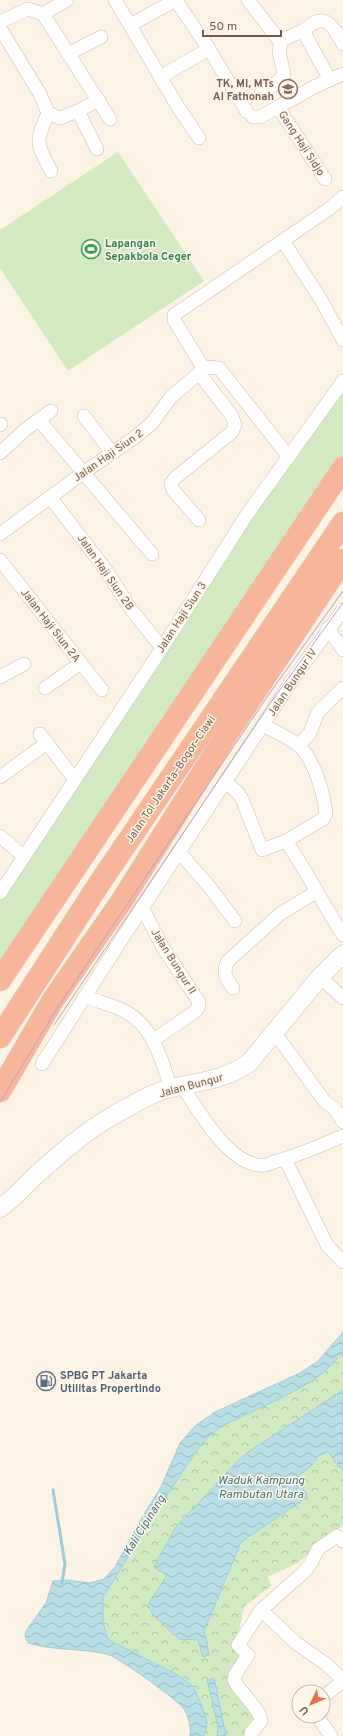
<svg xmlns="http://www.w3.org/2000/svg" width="343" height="1736" font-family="Overpass,sans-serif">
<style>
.grass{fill:#d1eac2}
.forest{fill:url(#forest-crowns)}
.water{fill:url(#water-waves);stroke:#9ecdd8}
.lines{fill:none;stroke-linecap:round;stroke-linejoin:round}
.stream{stroke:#9ecdd8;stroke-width:3}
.street-casing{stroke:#cebbaa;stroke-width:14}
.secondary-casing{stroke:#d3bdaa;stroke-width:19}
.highway-casing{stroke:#dbd4d0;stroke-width:23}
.street{stroke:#fff;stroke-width:13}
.secondary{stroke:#fff;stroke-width:18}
.highway{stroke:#f7b59a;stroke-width:22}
.tram{stroke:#b6a2c6;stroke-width:1}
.labels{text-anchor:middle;stroke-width:3;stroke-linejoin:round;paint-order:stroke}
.education-label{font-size:11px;font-weight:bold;fill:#785e54;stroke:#fff7ea;text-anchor:end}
.street-label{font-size:11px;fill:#755a49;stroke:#fff7ea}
.leisure-label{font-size:11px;font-weight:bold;fill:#27864d;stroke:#fff7ea;text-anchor:start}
.service-label{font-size:11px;font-weight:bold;fill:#4e5e75;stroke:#fff7ea;text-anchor:start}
.water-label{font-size:12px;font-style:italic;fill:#3f7582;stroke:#fff7ea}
</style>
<defs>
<pattern id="forest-crowns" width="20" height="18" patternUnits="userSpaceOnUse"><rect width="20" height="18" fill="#d1eac2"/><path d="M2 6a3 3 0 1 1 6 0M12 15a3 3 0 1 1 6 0" fill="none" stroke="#aec1a0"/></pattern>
<pattern id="water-waves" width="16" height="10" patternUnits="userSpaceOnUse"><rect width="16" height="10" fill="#b8dee6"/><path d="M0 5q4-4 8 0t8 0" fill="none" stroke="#9ab7bc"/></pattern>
</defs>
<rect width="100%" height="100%" fill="#fcf3e4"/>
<!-- grass -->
<g class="grass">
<path d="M 118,152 L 204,281 L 68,371 L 0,268 L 0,230 Z"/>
<path d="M 343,381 L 343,468 L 0,962 L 0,893 Z"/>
</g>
<!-- forest -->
<path class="forest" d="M 343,1352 L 343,1525 L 299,1562 L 268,1577 L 271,1586 L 244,1607 L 236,1644 L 246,1654 L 229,1681 L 259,1716 L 246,1736 L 204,1736 L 205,1733 L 193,1686 L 176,1674 L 111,1641 L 107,1637 L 103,1622 L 103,1599 L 146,1527 L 197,1450 L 209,1436 L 222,1426 L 324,1372 Z"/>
<!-- water -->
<g class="water">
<path d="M 343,1332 L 343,1352 L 324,1372 L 312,1381 L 283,1397 L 222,1426 L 209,1436 L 197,1450 L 146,1527 L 103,1598 L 103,1622 L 107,1637 L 111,1641 L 176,1674 L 193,1686 L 202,1706 L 207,1723 L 204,1736 L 190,1736 C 191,1727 189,1717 184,1709 C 178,1700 118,1657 107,1654 C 81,1648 54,1651 28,1643 L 25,1636 L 26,1631 L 46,1603 L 53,1581 L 66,1580 L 90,1583 L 104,1579 L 115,1567 L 141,1519 L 161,1487 L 180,1443 L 195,1426 L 215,1412 L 300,1373 L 318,1361 Z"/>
<path d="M 343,1390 L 343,1470 C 335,1466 334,1456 327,1452 L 318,1456 L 312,1465 L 296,1478 L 307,1494 L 306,1498 L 241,1542 L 204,1631 L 209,1655 L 203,1657 L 198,1640 L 179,1639 L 153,1615 L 148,1605 L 166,1577 L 166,1574 L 156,1569 L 154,1566 L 176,1527 L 235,1464 L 248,1452 Z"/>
<path d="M 214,1678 L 226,1736 L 217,1736 L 218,1726 L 207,1680 Z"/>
</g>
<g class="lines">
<!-- stream -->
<path class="stream" d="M 53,1490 L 65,1564 L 62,1583"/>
<!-- street casing -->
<g class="street-casing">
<g id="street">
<path d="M 115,0 L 178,107 L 199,138"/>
<path d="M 248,0 L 278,39 L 282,40 C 288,37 296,34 302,31 C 308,28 313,22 319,21 C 330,18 339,37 343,44"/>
<path d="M 43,14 L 110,119"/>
<path d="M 0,22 L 28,9 L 43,14 L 67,0"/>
<path d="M 130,25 L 172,2 L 177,2 L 209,49 L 247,112"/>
<path d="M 0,28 L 40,94 L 48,113 C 35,144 36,142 51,171"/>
<path d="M 303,31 L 330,80"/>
<path d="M 68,54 L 101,37"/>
<path d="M 160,77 L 209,49"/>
<path d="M 261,93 L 279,81 L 284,75 L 279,51 L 282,40"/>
<path d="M 78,111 L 97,149"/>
<path d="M 48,113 L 60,118 L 78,111 L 99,100"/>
<path d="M 253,117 L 260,117 L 278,107"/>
<path d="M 325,179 L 278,107 L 316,86 L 343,74"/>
<path d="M 283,241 L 320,298 L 343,340"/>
<path d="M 204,367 L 219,368 L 289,457"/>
<path d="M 84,416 L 112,453"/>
<path d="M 39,420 L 152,554"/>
<path d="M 0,425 L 1,424"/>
<path d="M 0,453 L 26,429 L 51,411"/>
<path d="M 50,497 L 106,570 L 130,608 L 162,648"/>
<path d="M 199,520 L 173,490 L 171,484 L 175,478 L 232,432 L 235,425 L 232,416 L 199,373"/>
<path d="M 0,534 L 83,473 L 134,438 L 152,423 L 171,397 L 204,369 L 174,320 L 174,315 L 329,209 L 343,197"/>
<path d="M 0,560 L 102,690"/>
<path d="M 328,628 L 343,650"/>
<path d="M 0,677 L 24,664"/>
<path d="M 45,688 L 81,663"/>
<path d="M 263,725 C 274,731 288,737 298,745 C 314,758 324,794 326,814 L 323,819 L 286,841 C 307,872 323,904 343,935"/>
<path d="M 40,734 L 75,780"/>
<path d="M 299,745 L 310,733 L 317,714 L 321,709 L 343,688"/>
<path d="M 0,777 L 47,743"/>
<path d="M 225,781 L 238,793 L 242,799 L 262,850 L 286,841"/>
<path d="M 0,836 L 23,856"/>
<path d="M 179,852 L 208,885 L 235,921"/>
<path d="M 0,893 L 164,645 L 248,513 L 343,381"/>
<path d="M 142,907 L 162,946 L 199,1002 L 198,1008 L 193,1013 L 153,1040"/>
<path d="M 320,977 L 343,998"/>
<path d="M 233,988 C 226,979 222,972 228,961 L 280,914 L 316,892"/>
<path d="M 85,996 C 98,1002 114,1005 126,1012 C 153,1026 162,1061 171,1088"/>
<path d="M 275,1033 L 325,1102 L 334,1108 L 343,1122"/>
<path d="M 42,1064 L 127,931 L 293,679 L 343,610"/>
<path d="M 182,1086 C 199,1111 231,1169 265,1165 C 269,1164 273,1162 277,1161 C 300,1155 321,1145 343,1136"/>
<path d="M 285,1159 L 327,1245 L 343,1262"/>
<path d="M 261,1610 L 296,1643 L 326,1664 L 343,1680"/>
<path d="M 323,1697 L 343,1681"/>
<path d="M 317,1716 L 331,1736"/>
<path d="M 251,1736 L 251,1733 L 261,1721 C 261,1709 239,1692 234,1680 L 235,1675 L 248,1655 L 238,1645 L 261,1610 L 304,1572 L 311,1563 L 318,1549 L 337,1536 L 343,1541"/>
</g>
</g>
<!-- secondary casing -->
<g class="secondary-casing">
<path id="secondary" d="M 0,1208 C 12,1200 22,1189 32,1179 C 57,1156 84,1132 114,1115 C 132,1105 152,1092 172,1088 C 201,1081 224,1080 249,1063 L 320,977 L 343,954"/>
</g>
<!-- highway casing -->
<g class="highway-casing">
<g id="highway">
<path d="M 0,980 L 343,468"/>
<path d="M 0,1037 L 99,884 L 343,523"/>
<path d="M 0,1091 L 53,1000 L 121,902 L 229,731 L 343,560"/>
</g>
</g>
<!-- street -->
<use href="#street" class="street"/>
<!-- secondary -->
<use href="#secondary" class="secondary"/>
<!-- highway -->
<use href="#highway" class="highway"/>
<!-- tram -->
<g class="tram">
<path d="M 54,1025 L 274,698 L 343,603"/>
<path d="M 0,1102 L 58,1007 L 269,694 L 343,591"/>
</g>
</g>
<!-- icons -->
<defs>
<g id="school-ring" transform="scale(1)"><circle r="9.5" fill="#fff7ea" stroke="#8d6e63" stroke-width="1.5"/><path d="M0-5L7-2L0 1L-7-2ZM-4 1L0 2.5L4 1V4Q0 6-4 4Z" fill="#8d6e63"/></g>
<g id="stadium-ring" transform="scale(1)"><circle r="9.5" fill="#fff7ea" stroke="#2e9e5b" stroke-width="1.5"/><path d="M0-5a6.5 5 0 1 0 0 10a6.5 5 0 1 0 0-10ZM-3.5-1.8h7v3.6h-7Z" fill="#2e9e5b"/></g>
<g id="fuel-ring" transform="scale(1)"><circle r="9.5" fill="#fff7ea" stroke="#5c6f8a" stroke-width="1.5"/><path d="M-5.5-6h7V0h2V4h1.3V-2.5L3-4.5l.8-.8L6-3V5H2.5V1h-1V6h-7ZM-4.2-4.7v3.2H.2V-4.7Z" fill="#5c6f8a"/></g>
</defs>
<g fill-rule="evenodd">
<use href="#school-ring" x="288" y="89"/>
<use href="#stadium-ring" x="91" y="249"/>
<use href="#fuel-ring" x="46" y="1381"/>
</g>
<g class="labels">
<!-- education labels -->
<g class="education-label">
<text x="274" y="87">TK, MI, MTs<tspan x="274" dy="13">Al Fathonah</tspan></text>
</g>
<!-- street labels -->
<g class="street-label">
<text transform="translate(302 143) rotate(57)" y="4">Gang Haji Sidjo</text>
<text transform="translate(108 455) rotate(-35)" y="4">Jalan Haji Siun 2</text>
<text transform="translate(106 572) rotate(55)" y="4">Jalan Haji Siun 2B</text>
<text transform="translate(181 617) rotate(-57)" y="4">Jalan Haji Siun 3</text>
<text transform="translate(51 625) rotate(52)" y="4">Jalan Haji Siun 2A</text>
<text transform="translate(292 682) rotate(-56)" y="4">Jalan Bungur IV</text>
<text transform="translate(170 779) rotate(-56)" y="4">Jalan Tol Jakarta–Bogor–Ciawi</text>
<text transform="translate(174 961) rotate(58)" y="4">Jalan Bungur II</text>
<text transform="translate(191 1085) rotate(-15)" y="4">Jalan Bungur</text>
</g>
<!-- leisure labels -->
<g class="leisure-label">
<text x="105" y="247">Lapangan<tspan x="105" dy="13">Sepakbola Ceger</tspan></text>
</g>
<!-- service labels -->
<g class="service-label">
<text x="60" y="1379">SPBG PT Jakarta<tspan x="60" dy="13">Utilitas Propertindo</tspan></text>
</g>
<!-- water labels -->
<g class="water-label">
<text x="261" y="1484">Waduk Kampung<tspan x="261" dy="14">Rambutan Utara</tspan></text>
<text transform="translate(144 1525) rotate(-58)" y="4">Kali Cipinang</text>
</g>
</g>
<!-- north arrow -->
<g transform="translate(311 1704) rotate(226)"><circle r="19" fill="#fff7ea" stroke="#c8b8aa"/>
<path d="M0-3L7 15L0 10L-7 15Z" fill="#e86f47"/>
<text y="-6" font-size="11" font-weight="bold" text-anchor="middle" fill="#755a49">U</text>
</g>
<!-- scale -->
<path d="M203 30v6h78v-6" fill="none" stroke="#755a49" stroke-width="2"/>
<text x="209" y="30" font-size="12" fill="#755a49" stroke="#fff7ea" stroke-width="3" paint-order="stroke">50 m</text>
</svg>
